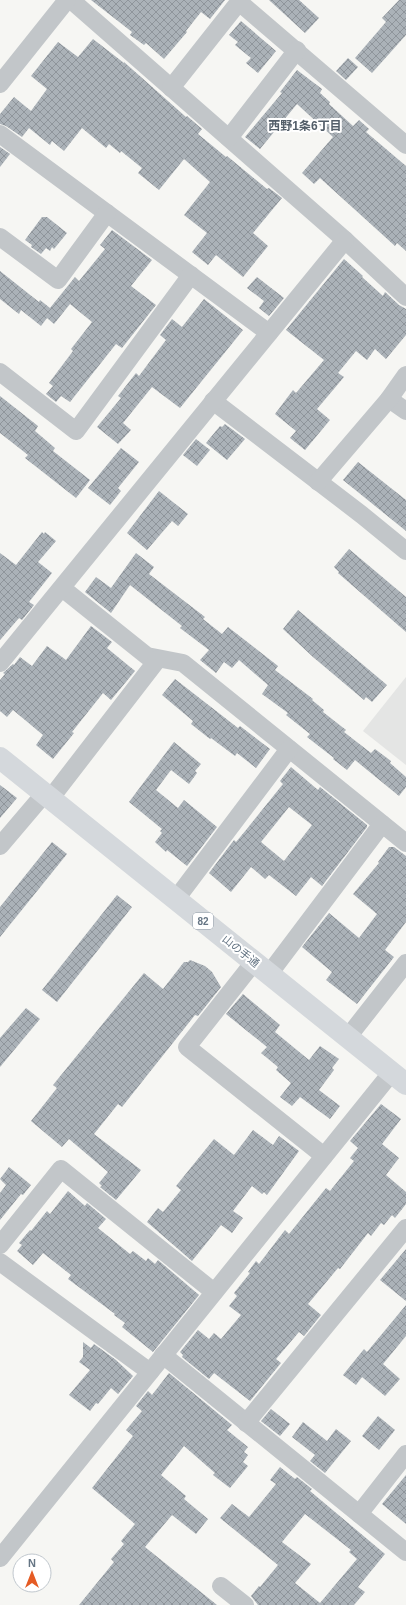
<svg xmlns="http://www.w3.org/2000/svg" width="406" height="1605" font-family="Helvetica,'Noto Sans JP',sans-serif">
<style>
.built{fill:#e4e5e4}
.building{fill:url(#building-cross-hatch);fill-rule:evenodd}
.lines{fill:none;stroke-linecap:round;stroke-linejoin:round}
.minor{stroke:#c2c6c9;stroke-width:18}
.major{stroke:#d4d8dc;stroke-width:22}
.labels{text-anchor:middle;stroke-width:4;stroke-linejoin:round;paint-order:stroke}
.shield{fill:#fff;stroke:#939ea9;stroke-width:1}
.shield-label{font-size:10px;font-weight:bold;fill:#657584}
.street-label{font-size:11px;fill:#657584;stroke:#fff}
.neighbourhood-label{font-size:12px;font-weight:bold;fill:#535e69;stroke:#fff}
</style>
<defs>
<pattern id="building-cross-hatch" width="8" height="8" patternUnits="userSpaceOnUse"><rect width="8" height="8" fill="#abb2b8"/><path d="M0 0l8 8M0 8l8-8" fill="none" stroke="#8f959b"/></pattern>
</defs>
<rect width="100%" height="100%" fill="#f6f6f3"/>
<!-- built -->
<path class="built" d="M 406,677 L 406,765 L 363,731 Z"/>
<!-- building -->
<g class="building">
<path d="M 91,0 L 225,0 L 210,19 L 201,12 L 186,31 L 187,32 L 164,59 L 146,43 L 144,45 L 130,35 L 132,32 Z"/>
<path d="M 269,0 L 299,0 L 319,18 L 305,33 Z"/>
<path d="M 399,0 L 406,0 L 406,35 L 372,73 L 355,58 L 386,22 L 382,18 Z"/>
<path d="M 241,21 L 276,51 L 258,73 L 246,63 L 251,58 L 235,45 L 238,42 L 229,35 Z"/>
<path d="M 93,39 L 124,63 L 124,62 L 186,117 L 187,116 L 202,129 L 198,134 L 226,157 L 227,156 L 267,189 L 269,188 L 282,198 L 253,233 L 268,246 L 243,277 L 216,255 L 208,265 L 192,252 L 207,233 L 184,215 L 210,182 L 184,159 L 159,190 L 138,173 L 142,168 L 121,151 L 120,153 L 109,144 L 106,148 L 82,128 L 64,151 L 52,141 L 50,145 L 29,128 L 22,137 L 6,126 L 0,124 L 0,114 L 14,97 L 31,111 L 47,89 L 31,76 L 58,42 L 78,57 Z"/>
<path d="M 348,58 L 358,67 L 346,80 L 336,71 Z"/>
<path d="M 297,70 L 322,89 L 320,93 L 330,102 L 329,104 L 353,126 L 359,120 L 369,129 L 366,132 L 406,166 L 406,251 L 397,243 L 395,246 L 320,178 L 314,184 L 302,173 L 333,137 L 297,104 L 260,149 L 245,137 L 282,93 L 280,92 Z"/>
<path d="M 0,147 L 10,154 L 0,167 Z"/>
<path d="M 42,217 L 47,217 L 67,233 L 54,249 L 52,247 L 50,251 L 46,248 L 41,254 L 31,247 L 32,245 L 25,240 Z"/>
<path d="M 112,230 L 152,260 L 131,286 L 156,305 L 122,348 L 116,344 L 70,402 L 61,396 L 56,402 L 46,394 L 53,386 L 49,383 L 73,351 L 71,349 L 92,322 L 70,304 L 54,324 L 47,318 L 41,326 L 21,310 L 19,314 L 0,299 L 0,271 L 39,302 L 40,300 L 50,308 L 75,277 L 79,281 L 105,249 L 100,245 Z"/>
<path d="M 344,259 L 363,276 L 362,277 L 383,296 L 385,292 L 399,305 L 406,309 L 406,335 L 386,359 L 375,349 L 367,360 L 356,351 L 338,373 L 344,377 L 317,409 L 330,420 L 305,450 L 290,438 L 296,431 L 275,414 L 293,390 L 296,393 L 324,360 L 286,330 Z"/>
<path d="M 257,277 L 284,298 L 269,316 L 259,308 L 264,301 L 247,288 Z"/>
<path d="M 204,299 L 243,330 L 180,408 L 152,387 L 123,423 L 131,430 L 118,444 L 97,427 L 121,398 L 118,396 L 136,373 L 139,376 L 166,340 L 160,335 L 172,319 L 182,327 Z"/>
<path d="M 0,396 L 38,426 L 35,431 L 55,448 L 53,451 L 90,480 L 76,498 L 25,458 L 28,455 L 0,433 Z"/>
<path d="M 225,424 L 245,439 L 227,460 L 206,443 L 220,426 L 222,427 Z"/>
<path d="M 196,439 L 210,450 L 197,466 L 183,455 Z"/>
<path d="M 121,448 L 139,462 L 118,488 L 121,491 L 110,505 L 88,488 Z"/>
<path d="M 358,462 L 406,500 L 406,531 L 343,480 Z"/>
<path d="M 159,491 L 188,514 L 178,526 L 172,521 L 147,550 L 127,533 Z"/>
<path d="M 42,532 L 44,534 L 45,532 L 56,541 L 38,562 L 52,573 L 29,602 L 34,605 L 22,620 L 19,618 L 0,640 L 0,553 L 16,565 Z"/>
<path d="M 349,549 L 406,597 L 406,632 L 338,573 L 339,572 L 334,567 Z"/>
<path d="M 136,553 L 154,567 L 149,574 L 205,617 L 203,619 L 222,634 L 228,627 L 278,666 L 275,670 L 313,699 L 312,700 L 324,710 L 323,712 L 346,730 L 344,732 L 371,753 L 375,749 L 391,761 L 390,763 L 406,777 L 406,787 L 399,796 L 355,760 L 347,770 L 333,759 L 334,758 L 307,737 L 310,734 L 286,715 L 288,713 L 262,694 L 268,685 L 239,660 L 232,668 L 224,662 L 216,673 L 200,660 L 209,650 L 180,628 L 182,626 L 130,585 L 111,613 L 85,592 L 96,577 L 111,588 Z"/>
<path d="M 298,610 L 387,685 L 372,702 L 366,697 L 364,700 L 313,657 L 283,629 Z"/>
<path d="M 91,626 L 112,642 L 107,648 L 135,671 L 111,700 L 103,693 L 72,732 L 74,733 L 53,759 L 36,745 L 43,735 L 13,710 L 7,717 L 0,711 L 0,680 L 5,674 L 3,673 L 13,664 L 14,665 L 20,657 L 32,666 L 47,646 L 66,660 Z"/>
<path d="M 175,679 L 238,728 L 240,726 L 270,749 L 256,768 L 237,753 L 235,756 L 211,738 L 210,739 L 191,724 L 193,721 L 162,695 Z"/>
<path d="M 174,742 L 201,764 L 195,771 L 197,773 L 189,784 L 171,770 L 156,790 L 178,808 L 184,800 L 217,827 L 187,866 L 167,850 L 166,852 L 155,842 L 162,833 L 160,831 L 162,829 L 129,802 Z"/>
<path d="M 291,767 L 318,790 L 320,787 L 367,825 L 367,827 L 322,886 L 311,877 L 296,896 L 269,875 L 265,879 L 251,867 L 231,892 L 209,873 L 234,840 L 236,842 L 246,830 L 283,784 L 280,781 ZM 289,807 L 312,825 L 284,861 L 261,842 Z"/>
<path d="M 0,785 L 17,798 L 0,818 Z"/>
<path d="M 52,842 L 67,854 L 0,937 L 0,907 Z"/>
<path d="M 389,847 L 394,847 L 406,856 L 406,922 L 385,950 L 394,957 L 357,1004 L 326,980 L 332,972 L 302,947 L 329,913 L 359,938 L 377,914 L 353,894 L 379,863 L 378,862 Z"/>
<path d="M 117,895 L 132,907 L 57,1002 L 42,990 Z"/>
<path d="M 190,960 L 205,966 L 212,972 L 221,987 L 198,1016 L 195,1015 L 122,1107 L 118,1104 L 94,1134 L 141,1170 L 116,1200 L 100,1187 L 102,1186 L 99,1183 L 108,1172 L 69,1139 L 62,1147 L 31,1121 L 57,1088 L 53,1085 L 144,973 L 163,989 L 184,962 L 188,962 Z"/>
<path d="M 243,994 L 280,1025 L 275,1032 L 309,1060 L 320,1046 L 339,1059 L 332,1068 L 334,1070 L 319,1090 L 340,1106 L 330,1119 L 300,1097 L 292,1106 L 280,1097 L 291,1083 L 276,1070 L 278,1067 L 261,1053 L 267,1047 L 226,1014 Z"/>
<path d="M 26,1008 L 40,1019 L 0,1067 L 0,1038 Z"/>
<path d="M 381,1104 L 401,1119 L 382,1144 L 399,1158 L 386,1175 L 406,1192 L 406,1204 L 395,1218 L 392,1215 L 384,1225 L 381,1223 L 371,1236 L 368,1233 L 340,1269 L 338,1268 L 308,1304 L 321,1315 L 304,1336 L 299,1332 L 276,1359 L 281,1363 L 250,1401 L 214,1373 L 209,1379 L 182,1357 L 183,1355 L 180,1352 L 198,1330 L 209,1339 L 214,1333 L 221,1339 L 241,1315 L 229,1306 L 237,1296 L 234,1293 L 250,1273 L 248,1272 L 256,1261 L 259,1264 L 285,1230 L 289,1234 L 326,1188 L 330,1191 L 354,1161 L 350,1158 L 358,1148 L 350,1141 Z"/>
<path d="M 253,1130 L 273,1145 L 279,1136 L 299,1151 L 267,1195 L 264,1192 L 262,1194 L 252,1186 L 233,1211 L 243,1218 L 232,1233 L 221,1225 L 192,1261 L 147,1222 L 158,1208 L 163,1212 L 181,1190 L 176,1186 L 214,1139 L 234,1155 Z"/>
<path d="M 9,1167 L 31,1185 L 23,1195 L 21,1194 L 0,1220 L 0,1193 L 6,1185 L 0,1179 Z"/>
<path d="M 68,1191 L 85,1206 L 87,1203 L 106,1219 L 98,1228 L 130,1254 L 133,1251 L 146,1261 L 148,1258 L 155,1264 L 158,1260 L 199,1295 L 153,1352 L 122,1327 L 125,1323 L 114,1315 L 115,1314 L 68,1279 L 71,1275 L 43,1253 L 33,1265 L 17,1251 L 22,1245 L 19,1243 L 30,1230 L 31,1231 L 47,1211 L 50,1214 Z"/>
<path d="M 406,1249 L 406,1301 L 380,1280 Z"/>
<path d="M 406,1305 L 406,1336 L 383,1364 L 400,1379 L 385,1396 L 362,1377 L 356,1385 L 343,1375 L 364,1349 L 367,1352 Z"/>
<path d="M 83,1342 L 91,1348 L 94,1344 L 116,1360 L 133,1376 L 118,1394 L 111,1388 L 98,1404 L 96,1403 L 90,1411 L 69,1395 L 90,1370 L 79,1362 L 83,1357 Z"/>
<path d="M 169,1373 L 232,1425 L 227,1430 L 248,1447 L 244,1452 L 248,1455 L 243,1462 L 248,1466 L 230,1488 L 213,1475 L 215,1473 L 184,1446 L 161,1475 L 186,1496 L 184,1499 L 208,1519 L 196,1534 L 172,1515 L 145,1547 L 217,1605 L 79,1605 L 114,1562 L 111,1559 L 124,1544 L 121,1541 L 135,1524 L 92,1488 L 133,1436 L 126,1430 L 142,1411 L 136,1406 L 148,1391 L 152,1395 Z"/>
<path d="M 271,1409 L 290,1424 L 280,1436 L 261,1421 Z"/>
<path d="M 378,1416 L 395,1430 L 379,1450 L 362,1436 Z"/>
<path d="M 303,1422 L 327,1441 L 336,1429 L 351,1441 L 325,1473 L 310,1461 L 315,1455 L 292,1437 Z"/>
<path d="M 280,1467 L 295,1479 L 297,1477 L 312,1489 L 310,1491 L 385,1554 L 358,1587 L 365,1592 L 354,1605 L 258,1605 L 251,1596 L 259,1586 L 260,1587 L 278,1565 L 220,1518 L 232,1504 L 249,1517 L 276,1484 L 270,1480 ZM 305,1514 L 351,1550 L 349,1552 L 357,1559 L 320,1603 L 295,1583 L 311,1564 L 282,1542 Z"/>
<path d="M 406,1475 L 406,1524 L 382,1504 Z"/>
</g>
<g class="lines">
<!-- minor -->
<g class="minor">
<path d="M 71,0 L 345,240 L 406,297"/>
<path d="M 0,84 L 67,0"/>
<path d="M 171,88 L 239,2 L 406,145"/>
<path d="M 0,134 L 269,333"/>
<path d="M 229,138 L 297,50"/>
<path d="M 0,237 L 58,280 L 107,213"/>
<path d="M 0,372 L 76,431 L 191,275"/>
<path d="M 389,399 L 406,411"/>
<path d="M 213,401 L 362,515 L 406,551"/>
<path d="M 318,482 L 389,399 L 406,375"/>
<path d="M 62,588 L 147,656 L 183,663 L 406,843"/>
<path d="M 0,663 L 345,240"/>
<path d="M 50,799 L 158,659"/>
<path d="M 0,846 L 45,793"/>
<path d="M 176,899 L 289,749"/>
<path d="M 254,962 L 187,1047 L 324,1156"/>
<path d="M 269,974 L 382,824"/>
<path d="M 348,1037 L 406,963"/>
<path d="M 0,1245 L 61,1169 L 214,1292"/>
<path d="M 0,1262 L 150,1372"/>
<path d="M 163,1355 L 406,1552"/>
<path d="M 246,1423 L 406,1228"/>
<path d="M 359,1514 L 406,1454"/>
<path d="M 0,1558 L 392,1072"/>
<path d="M 221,1586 L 245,1605"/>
</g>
<!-- major -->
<path class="major" d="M 0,758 L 406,1084"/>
</g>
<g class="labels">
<!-- shield labels -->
<rect class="shield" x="193" y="913" width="20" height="16" rx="3"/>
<g class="shield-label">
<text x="203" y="925">82</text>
</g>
<!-- street labels -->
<g class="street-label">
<text transform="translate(241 951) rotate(39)" y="4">山の手通</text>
</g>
<!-- neighbourhood labels -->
<g class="neighbourhood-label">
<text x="305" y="130">西野1条6丁目</text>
</g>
</g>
<!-- north arrow -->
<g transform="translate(32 1573)"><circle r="19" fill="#ffffff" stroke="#c1c8ce"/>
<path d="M0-3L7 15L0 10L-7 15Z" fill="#e55b24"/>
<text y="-6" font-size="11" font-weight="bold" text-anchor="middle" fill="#657584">N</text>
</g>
</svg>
